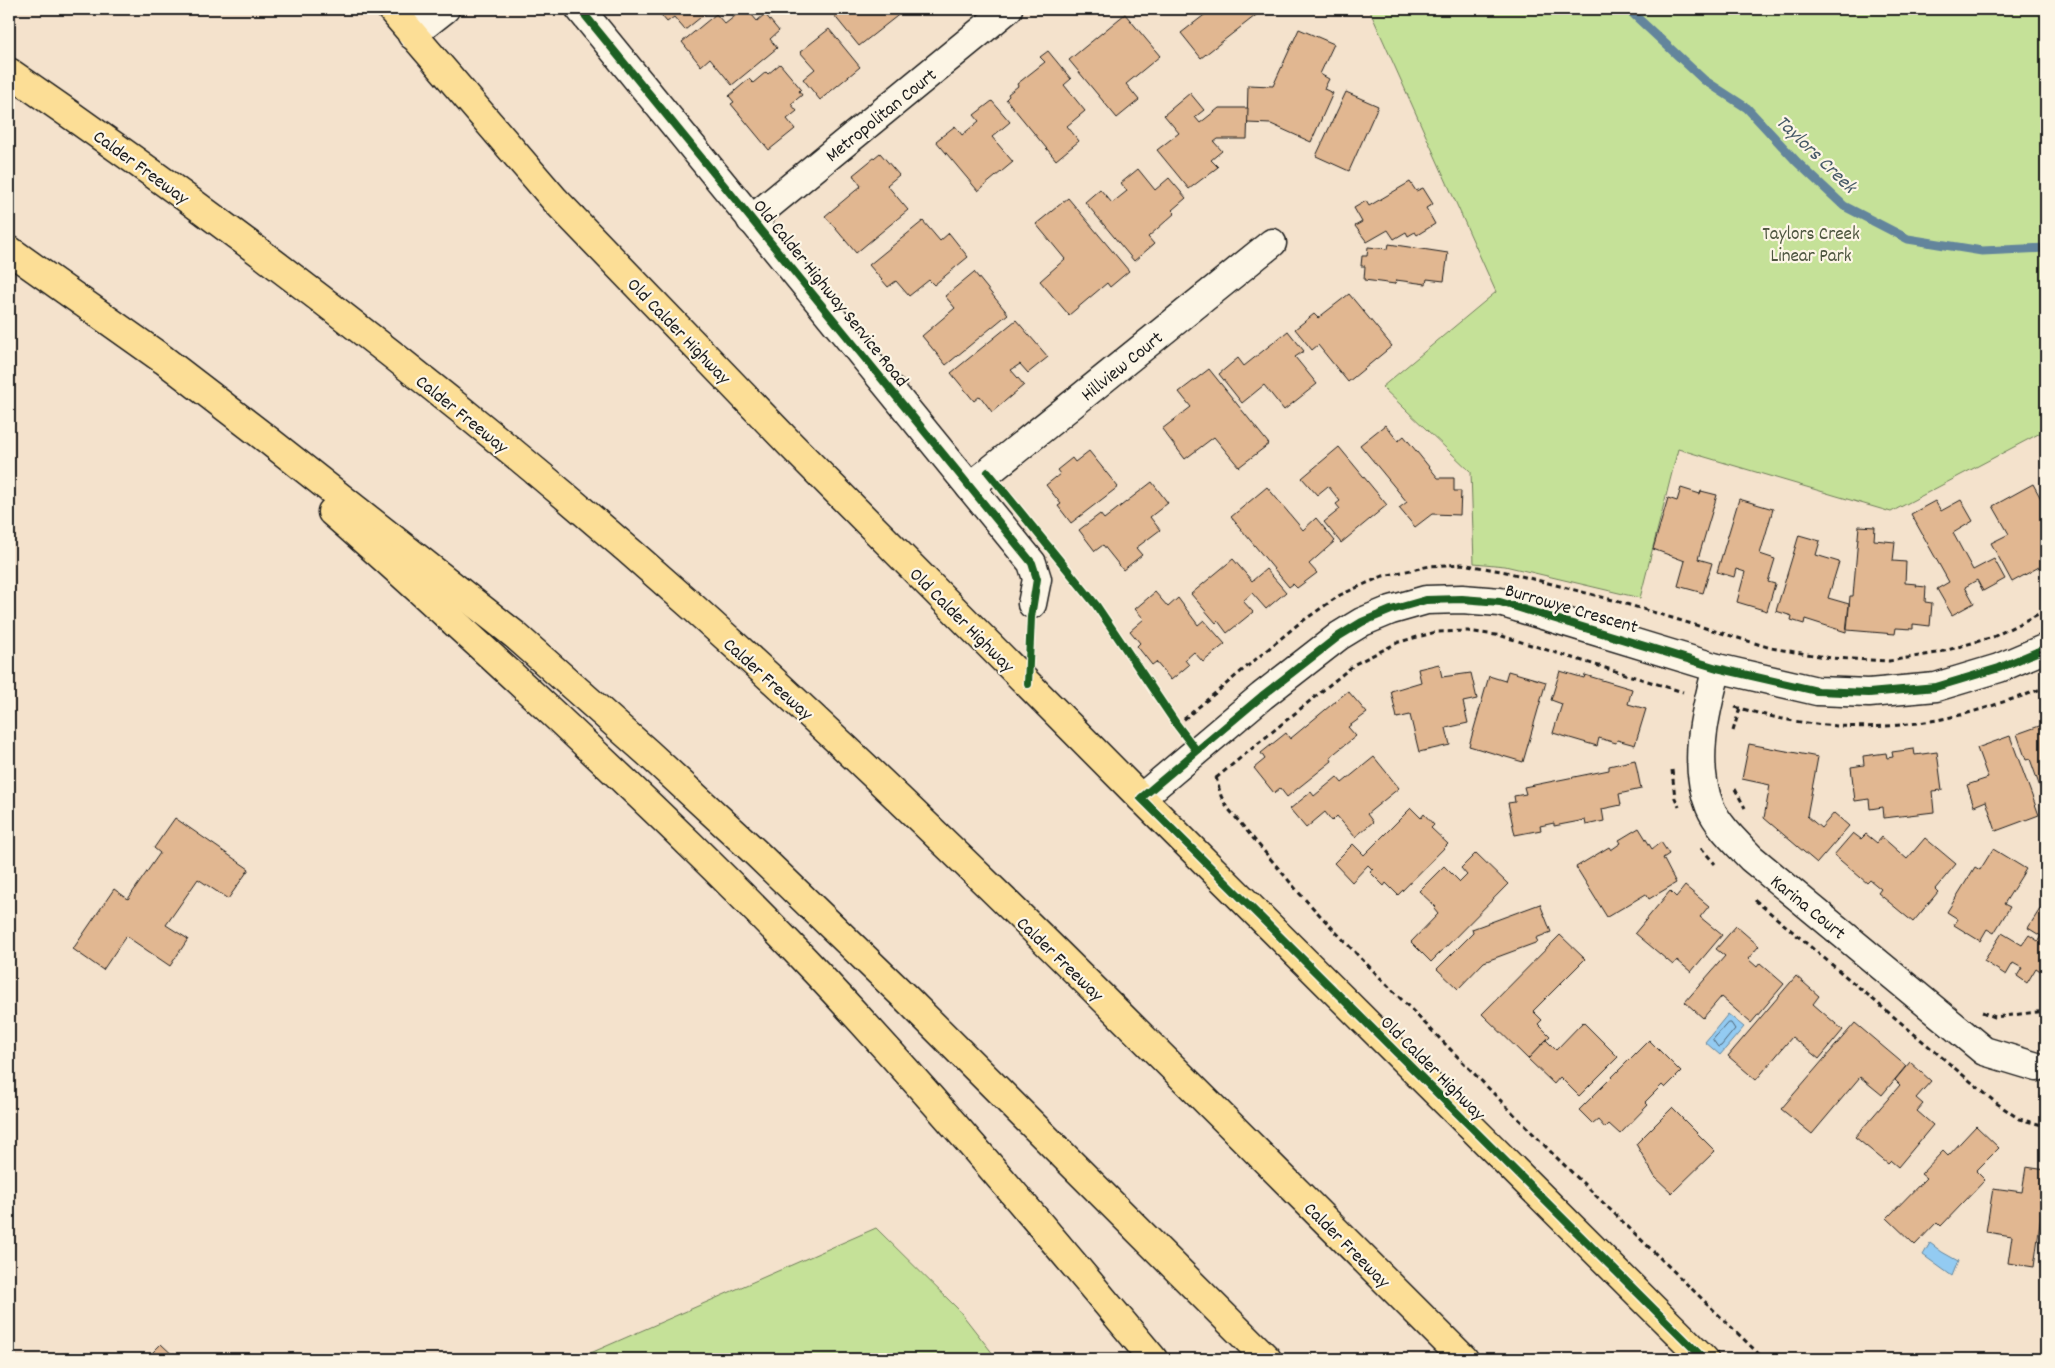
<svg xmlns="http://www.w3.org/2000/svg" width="2055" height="1368" font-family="Dekko,sans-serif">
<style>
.green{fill:#c5e198;stroke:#707e5a}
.water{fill:#93cbf2;stroke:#63859c}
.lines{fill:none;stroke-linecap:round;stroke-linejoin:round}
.shore{stroke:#4c6272;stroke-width:1}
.stream{stroke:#63859c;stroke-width:9}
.building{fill:#e1b791;stroke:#1c1c1c}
.street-casing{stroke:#1c1c1c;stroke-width:31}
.primary-casing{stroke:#1c1c1c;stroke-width:31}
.highway-casing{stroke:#1c1c1c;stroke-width:31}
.path{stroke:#1c1c1c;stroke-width:3;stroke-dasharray:5 4;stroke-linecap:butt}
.street{stroke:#fcf5e5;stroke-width:28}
.primary{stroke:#fcde96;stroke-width:28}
.highway{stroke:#fcde96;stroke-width:28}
.cycleway-casing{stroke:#fcf5e5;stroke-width:11}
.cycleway{stroke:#1b5e20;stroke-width:8}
.labels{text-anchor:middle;stroke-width:4.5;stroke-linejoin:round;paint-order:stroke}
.street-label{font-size:19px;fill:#1c1c1c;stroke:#fcf5e5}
.park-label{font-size:19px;fill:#4f5741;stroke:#fcf5e5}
.water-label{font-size:20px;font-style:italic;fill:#465967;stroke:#fcf5e5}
</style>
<rect width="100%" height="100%" fill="#f4e2cc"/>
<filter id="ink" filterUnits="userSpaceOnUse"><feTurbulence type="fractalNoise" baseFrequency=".02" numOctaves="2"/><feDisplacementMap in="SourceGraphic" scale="10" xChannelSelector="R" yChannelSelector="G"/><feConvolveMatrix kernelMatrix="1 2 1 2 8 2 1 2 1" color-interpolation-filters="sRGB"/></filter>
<g filter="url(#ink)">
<!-- green -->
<g class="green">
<path d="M 1369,9 L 2046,9 L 2046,430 L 1891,512 L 1678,449 L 1640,598 L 1505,566 L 1474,563 L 1471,472 L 1382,387 L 1496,292 Z"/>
<path d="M 876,1228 L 958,1309 L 997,1359 L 577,1359 Z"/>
</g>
<!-- water -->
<g class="water">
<path d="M 1728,1014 L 1744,1027 L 1720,1055 L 1705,1042 Z"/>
<path d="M 1930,1243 L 1942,1252 L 1958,1261 L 1952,1276 L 1923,1255 Z"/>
</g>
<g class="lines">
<!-- shore -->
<path class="shore" d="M 1728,1023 L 1731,1023 L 1735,1029 L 1721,1046 L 1718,1047 L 1713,1040 Z"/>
<!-- stream -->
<path class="stream" d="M 1628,9 L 1704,80 L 1747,108 L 1797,162 L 1844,206 L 1908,239 L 1982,251 L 2046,248"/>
</g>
<!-- building -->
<g class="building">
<path d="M 656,9 L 711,9 L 685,30 L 674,17 L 667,22 Z"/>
<path d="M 744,9 L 747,9 L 757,21 L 765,14 L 779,31 L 770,39 L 777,48 L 732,85 L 710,58 L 701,66 L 682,42 L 716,14 L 725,24 Z"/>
<path d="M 829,9 L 906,9 L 859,46 Z"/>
<path d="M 1212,9 L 1264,9 L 1201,58 L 1181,33 Z"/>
<path d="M 1125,14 L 1160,56 L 1126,84 L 1139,100 L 1117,118 L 1069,60 Z"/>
<path d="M 829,29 L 860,67 L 820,100 L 803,79 L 815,69 L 800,52 Z"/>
<path d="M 1299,29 L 1334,44 L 1320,74 L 1329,79 L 1324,89 L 1333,93 L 1311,142 L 1271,124 L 1247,123 L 1248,85 L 1273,86 Z"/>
<path d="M 1048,51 L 1071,79 L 1064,85 L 1085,111 L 1067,126 L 1079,141 L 1056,160 L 1006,99 L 1009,96 L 1008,94 L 1018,86 L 1017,84 L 1045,62 L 1040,57 Z"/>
<path d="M 780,64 L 801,89 L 799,91 L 802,95 L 791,104 L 797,111 L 787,119 L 795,129 L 769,150 L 731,104 L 734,102 L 729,96 L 749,79 L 753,83 L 766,72 L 768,74 Z"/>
<path d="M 1346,92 L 1378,106 L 1349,171 L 1316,156 Z"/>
<path d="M 1190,93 L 1204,110 L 1195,117 L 1200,123 L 1219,108 L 1248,108 L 1247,139 L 1218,139 L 1214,142 L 1222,151 L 1211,160 L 1218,167 L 1189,189 L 1157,150 L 1179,133 L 1164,115 Z"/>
<path d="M 992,101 L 1010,122 L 992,137 L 1013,162 L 978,191 L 936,141 L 955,126 L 962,135 L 979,121 L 974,115 Z"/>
<path d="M 880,153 L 899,175 L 887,185 L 908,210 L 856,253 L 825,216 L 861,186 L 853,175 Z"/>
<path d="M 1138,169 L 1155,190 L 1169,178 L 1186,198 L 1172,210 L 1175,213 L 1148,237 L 1154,244 L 1134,261 L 1085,202 L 1100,189 L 1112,203 L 1127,191 L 1121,183 Z"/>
<path d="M 1410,182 L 1416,191 L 1423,188 L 1433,204 L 1426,208 L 1435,224 L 1417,235 L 1415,232 L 1408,236 L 1406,232 L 1394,239 L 1388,230 L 1367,242 L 1355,226 L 1362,222 L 1354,208 L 1366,201 L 1369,206 Z"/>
<path d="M 1068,198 L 1129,271 L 1110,287 L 1107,283 L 1069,315 L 1040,281 L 1065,259 L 1036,224 Z"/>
<path d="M 923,221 L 940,241 L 949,233 L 968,257 L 934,285 L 929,280 L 909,296 L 896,281 L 888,287 L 869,265 Z"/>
<path d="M 1389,244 L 1448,253 L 1444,281 L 1427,279 L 1426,284 L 1396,280 L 1395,284 L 1364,280 L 1365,266 L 1361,266 L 1362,256 L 1367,256 L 1368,247 L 1388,249 Z"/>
<path d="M 974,272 L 1008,314 L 946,365 L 922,336 L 955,308 L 945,296 Z"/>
<path d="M 1349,294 L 1392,346 L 1348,382 L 1318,345 L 1312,350 L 1295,329 L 1314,314 L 1318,318 Z"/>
<path d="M 1016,320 L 1048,357 L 1028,373 L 1020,364 L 1011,370 L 1024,385 L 992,412 L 980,396 L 974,401 L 951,373 Z"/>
<path d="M 1288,331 L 1304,351 L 1295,357 L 1317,384 L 1284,410 L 1264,385 L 1242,403 L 1219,374 L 1238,358 L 1244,366 Z"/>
<path d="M 1209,369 L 1269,444 L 1239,467 L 1214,437 L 1185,459 L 1162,429 L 1191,407 L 1179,392 Z"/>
<path d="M 1385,425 L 1398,441 L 1404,436 L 1438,478 L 1454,478 L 1454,491 L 1461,491 L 1460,515 L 1432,514 L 1415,527 L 1399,508 L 1407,502 L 1360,445 Z"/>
<path d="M 1339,447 L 1387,505 L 1341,543 L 1324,522 L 1340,509 L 1336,504 L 1340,501 L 1328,486 L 1317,495 L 1302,478 Z"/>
<path d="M 1089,451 L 1118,487 L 1071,523 L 1058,506 L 1061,504 L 1046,485 L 1060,474 L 1057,470 L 1072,458 L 1075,462 Z"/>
<path d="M 1152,482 L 1168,503 L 1150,517 L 1160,530 L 1136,548 L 1142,555 L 1123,570 L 1103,545 L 1095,551 L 1079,530 L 1100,514 L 1104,519 Z"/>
<path d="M 2033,484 L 2046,508 L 2046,574 L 2044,575 L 2039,567 L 2012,582 L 1991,543 L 2009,534 L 1993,506 Z"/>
<path d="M 1267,487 L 1303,530 L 1316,518 L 1335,541 L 1309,564 L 1317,573 L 1297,588 L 1293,584 L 1289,587 L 1231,517 Z"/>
<path d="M 1681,488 L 1700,494 L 1701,491 L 1717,495 L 1698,559 L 1712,563 L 1703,593 L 1678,586 L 1685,561 L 1653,549 L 1668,498 L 1677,501 Z"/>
<path d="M 1739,499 L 1773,509 L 1760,554 L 1775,559 L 1768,582 L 1775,584 L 1767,611 L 1737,602 L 1745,572 L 1736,569 L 1734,577 L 1717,572 Z"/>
<path d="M 1961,500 L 1973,521 L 1953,533 L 1973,570 L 1994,559 L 2005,579 L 1983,591 L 1977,580 L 1965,587 L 1974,603 L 1952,615 L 1937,589 L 1949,582 L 1911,514 L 1935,501 L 1941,511 Z"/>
<path d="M 1859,526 L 1875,527 L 1874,540 L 1895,542 L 1893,561 L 1906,562 L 1905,583 L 1917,584 L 1916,586 L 1926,587 L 1925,602 L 1932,603 L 1930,626 L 1913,624 L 1913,629 L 1896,628 L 1895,634 L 1847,630 L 1850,596 L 1853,596 Z"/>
<path d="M 1799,535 L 1820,541 L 1816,555 L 1839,562 L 1828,598 L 1849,604 L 1846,632 L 1805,619 L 1804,624 L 1791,620 L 1792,616 L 1776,611 Z"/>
<path d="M 1233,559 L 1252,581 L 1266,569 L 1286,592 L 1266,609 L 1252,593 L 1243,601 L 1253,612 L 1227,633 L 1218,621 L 1216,623 L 1191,594 Z"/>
<path d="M 1155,592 L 1168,607 L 1178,598 L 1198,625 L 1204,620 L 1225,644 L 1203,662 L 1194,652 L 1185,660 L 1189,665 L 1171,680 L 1156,662 L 1152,665 L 1137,646 L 1140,643 L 1130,631 L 1144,619 L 1135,609 Z"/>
<path d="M 1439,664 L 1442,677 L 1471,673 L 1477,699 L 1463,702 L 1468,723 L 1446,728 L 1450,745 L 1419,752 L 1410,715 L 1397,718 L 1391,691 L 1421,682 L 1418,669 Z"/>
<path d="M 1508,671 L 1546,682 L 1523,762 L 1469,746 L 1489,676 L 1505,681 Z"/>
<path d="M 1560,671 L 1584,678 L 1585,675 L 1632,689 L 1628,704 L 1646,709 L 1635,745 L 1617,740 L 1616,743 L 1599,738 L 1597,746 L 1553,733 L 1562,704 L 1551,700 Z"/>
<path d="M 1348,691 L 1367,713 L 1348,727 L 1356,736 L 1330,757 L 1332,761 L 1287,797 L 1280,788 L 1274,793 L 1254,768 L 1265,759 L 1261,753 L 1286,733 L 1290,739 Z"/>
<path d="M 2045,724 L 2046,728 L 2046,804 L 2030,759 L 2026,760 L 2017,734 Z"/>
<path d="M 2010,736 L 2039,815 L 1996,831 L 1986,801 L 1974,806 L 1967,785 L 1988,778 L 1977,748 Z"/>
<path d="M 1749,744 L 1818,757 L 1807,816 L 1821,828 L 1834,813 L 1849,826 L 1817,863 L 1764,818 L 1770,785 L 1742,779 Z"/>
<path d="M 1914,749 L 1915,755 L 1937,752 L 1942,790 L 1932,791 L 1934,812 L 1884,818 L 1883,807 L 1870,809 L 1869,799 L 1855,801 L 1851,767 L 1864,765 L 1863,756 L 1886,753 L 1887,758 L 1893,757 L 1892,752 Z"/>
<path d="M 1374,757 L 1399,788 L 1367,814 L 1373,822 L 1355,837 L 1337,816 L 1332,821 L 1325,812 L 1306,828 L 1290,809 L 1311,792 L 1314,796 L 1337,777 L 1342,783 Z"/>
<path d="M 1635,760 L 1641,789 L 1619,794 L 1621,805 L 1602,809 L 1604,821 L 1586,825 L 1585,820 L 1554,826 L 1554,823 L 1540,826 L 1541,830 L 1515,835 L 1508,803 L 1515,802 L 1514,796 L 1526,794 L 1524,787 L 1609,770 L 1609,766 Z"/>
<path d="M 1411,808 L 1421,818 L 1424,814 L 1434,825 L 1431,828 L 1448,844 L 1398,895 L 1386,883 L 1384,886 L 1370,872 L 1373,870 L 1368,865 L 1352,882 L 1334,863 L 1353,844 L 1364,855 Z"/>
<path d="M 175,818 L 249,869 L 228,899 L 198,879 L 166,925 L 188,939 L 170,966 L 126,936 L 103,970 L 73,949 L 114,889 L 128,899 L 160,853 L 154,848 Z"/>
<path d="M 1639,828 L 1652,849 L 1661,842 L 1669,854 L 1663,858 L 1676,883 L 1649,899 L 1646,894 L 1607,917 L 1576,867 L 1609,847 L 1611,850 L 1621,843 L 1619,840 Z"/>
<path d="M 1853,833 L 1861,839 L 1866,834 L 1877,843 L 1882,837 L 1907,859 L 1925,838 L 1956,864 L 1935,889 L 1938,892 L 1913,922 L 1878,893 L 1881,889 L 1870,880 L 1867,883 L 1834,855 Z"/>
<path d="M 1993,849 L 2026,869 L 2004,904 L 2010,907 L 1994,933 L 1987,929 L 1980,941 L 1954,925 L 1958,919 L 1947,912 L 1975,867 L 1980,870 Z"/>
<path d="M 1476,853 L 1508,884 L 1431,962 L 1411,942 L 1438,914 L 1434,909 L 1436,907 L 1419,891 L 1444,866 L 1460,882 L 1467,875 L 1461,868 Z"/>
<path d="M 1685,886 L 1709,906 L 1700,917 L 1722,935 L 1691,972 L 1677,960 L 1673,965 L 1635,933 L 1670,891 L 1676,897 Z"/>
<path d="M 1540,904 L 1551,932 L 1536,938 L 1538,942 L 1484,962 L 1458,989 L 1437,969 L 1473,933 L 1472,929 Z"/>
<path d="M 2046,906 L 2046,975 L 2036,968 L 2027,983 L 2017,976 L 2022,968 L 2013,963 L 2006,975 L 1984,961 L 2002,933 L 2022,945 L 2029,935 L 2038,941 L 2041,936 L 2028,928 L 2040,909 L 2043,911 Z"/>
<path d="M 1736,926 L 1759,946 L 1748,959 L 1757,967 L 1760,963 L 1784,984 L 1751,1023 L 1721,997 L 1703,1018 L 1685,1002 L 1725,956 L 1716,949 Z"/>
<path d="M 1560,935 L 1585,959 L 1533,1011 L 1542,1020 L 1538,1024 L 1550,1036 L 1528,1059 L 1482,1014 Z"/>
<path d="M 1796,976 L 1819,996 L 1813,1004 L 1843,1030 L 1819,1059 L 1792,1037 L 1756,1080 L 1728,1056 Z"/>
<path d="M 1583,1022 L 1618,1057 L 1579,1096 L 1560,1077 L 1554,1084 L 1528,1059 L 1546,1040 L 1556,1050 Z"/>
<path d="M 1855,1023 L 1906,1066 L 1882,1095 L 1860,1077 L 1812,1134 L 1781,1109 Z"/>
<path d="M 1649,1040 L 1681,1072 L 1665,1088 L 1662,1085 L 1645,1102 L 1648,1105 L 1620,1134 L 1609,1124 L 1605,1128 L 1598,1120 L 1593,1124 L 1579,1110 Z"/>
<path d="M 1910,1062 L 1931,1081 L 1916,1098 L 1923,1104 L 1917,1111 L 1933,1125 L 1898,1167 L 1891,1161 L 1888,1164 L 1855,1137 L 1900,1085 L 1895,1080 Z"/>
<path d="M 1672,1108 L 1715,1151 L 1672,1193 L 1655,1177 L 1636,1144 Z"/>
<path d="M 1976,1126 L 1999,1148 L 1976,1171 L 1985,1180 L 1941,1226 L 1937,1222 L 1915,1245 L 1887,1218 L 1926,1178 L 1921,1174 L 1943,1151 L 1948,1156 Z"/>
<path d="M 2026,1167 L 2046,1170 L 2046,1201 L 2043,1201 L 2034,1267 L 2008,1263 L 2012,1236 L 1986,1232 L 1993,1188 L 2022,1192 Z"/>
<path d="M 161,1344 L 177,1359 L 146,1359 Z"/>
</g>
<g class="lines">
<!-- street casing -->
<g class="street-casing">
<g id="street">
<path d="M 580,9 L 1032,563 L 1037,579 L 1032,604"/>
<path d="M 412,35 L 445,9"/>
<path d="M 751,220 L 1008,9"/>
<path d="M 970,487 L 1272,243"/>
<path d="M 1717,668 C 1705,712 1692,763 1710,807 C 1718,826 1737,843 1751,858 L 1984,1051 L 2037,1067"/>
<path d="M 1141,798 L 1262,696 L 1339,636 L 1362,622 L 1391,610 L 1426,600 L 1462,599 L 1500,602 L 1717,668 L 1817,691 L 1869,693 L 1936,687 L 1999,668 L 2046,648"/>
</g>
</g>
<!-- primary casing -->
<g class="primary-casing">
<path id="primary" d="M 391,9 L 555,200 L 790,444 L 1141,798 L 1704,1359"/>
</g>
<!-- highway casing -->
<g class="highway-casing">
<g id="highway">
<path d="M 9,72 C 247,236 478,415 694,608 C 960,848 1210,1106 1464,1359"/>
<path d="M 9,250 L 164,360 L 268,440 L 515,635 L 648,753 L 755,852 L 907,999 L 1267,1359"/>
<path d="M 332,512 C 410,580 485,650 560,720 C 648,803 735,886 818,974 C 934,1098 1044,1228 1153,1359"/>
</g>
</g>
<!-- path -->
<g class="path">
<path d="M 1735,707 C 1751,711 1767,716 1783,719 C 1855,733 1930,728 2000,703 C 2015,698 2032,694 2046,686"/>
<path d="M 1177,725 L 1297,625 L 1340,595 L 1383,576 L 1430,566 L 1462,564 L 1506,572 L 1613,600 L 1771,648 L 1831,658 L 1889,661 L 1937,653 L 1993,637 L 2046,610"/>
<path d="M 1733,731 L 1740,708"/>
<path d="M 1672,770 L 1675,798 L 1679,807"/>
<path d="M 1216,777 L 1221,796 L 1226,806 L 1300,894 L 1351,948 L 1553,1154 L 1764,1359"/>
<path d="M 1216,778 L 1355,664 L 1399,642 L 1436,632 L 1468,631 L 1502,636 L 1683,692"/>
<path d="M 1735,789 L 1745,808"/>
<path d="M 1701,848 L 1715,864"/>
<path d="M 1755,900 L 1995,1102 L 2019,1119 L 2046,1126"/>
<path d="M 1982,1012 L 1995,1017 L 2046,1011"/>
</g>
<!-- street -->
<use href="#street" class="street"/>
<!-- primary -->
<use href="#primary" class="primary"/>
<!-- highway -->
<use href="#highway" class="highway"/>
<!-- cycleway casing -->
<g class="cycleway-casing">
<g id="cycleway">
<path d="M 580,9 L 1032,563 L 1037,579 L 1031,617 L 1028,684"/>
<path d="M 988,472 L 1096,605 L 1177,725 L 1196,750"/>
<path d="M 1704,1359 L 1141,798 L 1262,696 L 1339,636 L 1362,622 L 1391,610 L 1426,600 L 1462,599 L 1500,602 L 1717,668 L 1817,691 L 1869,693 L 1936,687 L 1999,668 L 2046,648"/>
</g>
</g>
<!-- cycleway -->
<use href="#cycleway" class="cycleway"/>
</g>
</g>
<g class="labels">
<!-- street labels -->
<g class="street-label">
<text transform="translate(880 114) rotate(-39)" y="7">Metropolitan Court</text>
<text transform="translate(142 166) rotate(36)" y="7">Calder Freeway</text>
<text transform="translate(832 292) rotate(51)" y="7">Old Calder Highway Service Road</text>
<text transform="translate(680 330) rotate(46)" y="7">Old Calder Highway</text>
<text transform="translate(1121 365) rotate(-39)" y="7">Hillview Court</text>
<text transform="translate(463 413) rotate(39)" y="7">Calder Freeway</text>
<text transform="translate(1572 607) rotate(16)" y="7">Burrowye Crescent</text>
<text transform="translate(963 619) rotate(45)" y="7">Old Calder Highway</text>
<text transform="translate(769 678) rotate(42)" y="7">Calder Freeway</text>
<text transform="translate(1809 906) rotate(39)" y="7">Karina Court</text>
<text transform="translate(1061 958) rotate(44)" y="7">Calder Freeway</text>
<text transform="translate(1434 1067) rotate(45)" y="7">Old Calder Highway</text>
<text transform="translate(1348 1244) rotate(45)" y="7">Calder Freeway</text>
</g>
<!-- park labels -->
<g class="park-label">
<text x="1811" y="239">Taylors Creek<tspan x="1811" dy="22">Linear Park</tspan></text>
</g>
<!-- water labels -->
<g class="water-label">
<text transform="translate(1817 153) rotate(44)" y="7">Taylors Creek</text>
</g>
</g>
<!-- margin -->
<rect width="2055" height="1368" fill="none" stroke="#fcf5e5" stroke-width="30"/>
<rect x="15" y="15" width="2025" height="1338" fill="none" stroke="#1c1c1c" stroke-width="2" filter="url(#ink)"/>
</svg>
